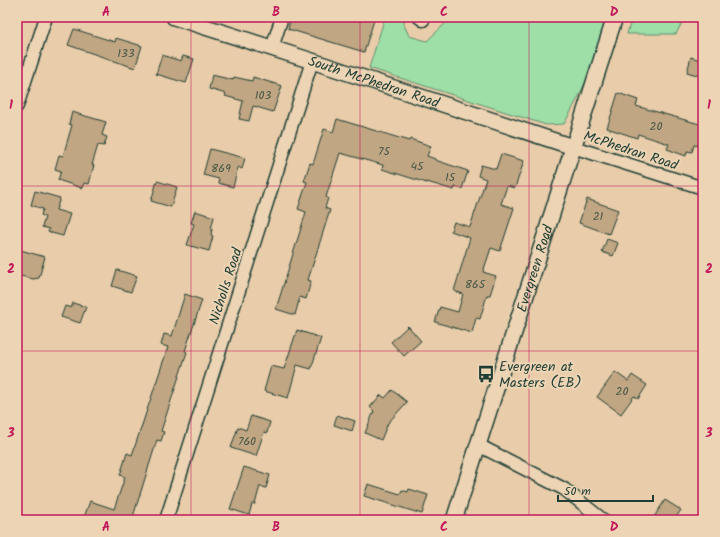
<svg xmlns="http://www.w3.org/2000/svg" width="720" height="537" font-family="Kalam,sans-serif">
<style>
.green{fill:#9edea7;stroke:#5e8e6e}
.building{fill:#c0a682;stroke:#1f3d34}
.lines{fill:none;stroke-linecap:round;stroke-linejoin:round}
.minor-casing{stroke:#1f3d34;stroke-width:15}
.tertiary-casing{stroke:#1f3d34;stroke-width:18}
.minor{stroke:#ecd4b4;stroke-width:12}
.tertiary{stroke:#ecd4b4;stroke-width:15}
.grid{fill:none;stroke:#c2185b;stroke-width:1;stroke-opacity:0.55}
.labels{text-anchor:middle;stroke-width:4;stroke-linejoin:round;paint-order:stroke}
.number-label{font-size:12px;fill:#475748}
.street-label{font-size:14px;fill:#1f3d34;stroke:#ecd4b4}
.poi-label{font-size:14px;fill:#1f3d34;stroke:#ecd4b4;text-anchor:start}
.neatline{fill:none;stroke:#c2185b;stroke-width:1.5}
.grid-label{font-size:13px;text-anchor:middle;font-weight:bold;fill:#c2185b}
</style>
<rect width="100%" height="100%" fill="#e9cdaa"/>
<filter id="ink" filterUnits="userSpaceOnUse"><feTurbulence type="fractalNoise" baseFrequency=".025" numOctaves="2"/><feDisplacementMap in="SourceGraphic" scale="8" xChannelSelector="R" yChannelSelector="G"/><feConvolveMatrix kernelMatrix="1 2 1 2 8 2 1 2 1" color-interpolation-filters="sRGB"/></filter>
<g filter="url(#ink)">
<!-- green -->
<g class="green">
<path d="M 385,17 L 404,17 L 404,25 L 409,36 L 427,41 L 452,17 L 610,17 C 598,56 584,89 564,124 L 546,125 L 369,68 Z"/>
<path d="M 632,17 L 685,17 L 676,34 L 627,34 Z"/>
</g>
<!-- building -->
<g class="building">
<path d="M 291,17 L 375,17 L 364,52 L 288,29 Z"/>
<path d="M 74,29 L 115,42 L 116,38 L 142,46 L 135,68 L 68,45 Z"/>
<path d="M 162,55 L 181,61 L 183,56 L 194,59 L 186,83 L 156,74 Z"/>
<path d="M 691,57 L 703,61 L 703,77 L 687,72 Z"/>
<path d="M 212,75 L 233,80 L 234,77 L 252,81 L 253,77 L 282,86 L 273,112 L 253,106 L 249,121 L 239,119 L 243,101 L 225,96 L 226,94 L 209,89 Z"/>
<path d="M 618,93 L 638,100 L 636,106 L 703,125 L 703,147 L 694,145 L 692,152 L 687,151 L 686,156 L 667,149 L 669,144 L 638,134 L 637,138 L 607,128 Z"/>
<path d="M 72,112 L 106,122 L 102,135 L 107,137 L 104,146 L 98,145 L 92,165 L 94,165 L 89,184 L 84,183 L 82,188 L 58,180 L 61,171 L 55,169 L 59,155 L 63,156 L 72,125 L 69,124 Z"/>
<path d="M 337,119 L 409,141 L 410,139 L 431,146 L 427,156 L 435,159 L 435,160 L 468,171 L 462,189 L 455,187 L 454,190 L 427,182 L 427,183 L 382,169 L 383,165 L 340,153 L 326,197 L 328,198 L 325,208 L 330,210 L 308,280 L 311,281 L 306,299 L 300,297 L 295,315 L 276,309 L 306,212 L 298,209 L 307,182 L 304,181 L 310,163 L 313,164 L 324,129 L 333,132 Z"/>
<path d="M 210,149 L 245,158 L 242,169 L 238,167 L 233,187 L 218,183 L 219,179 L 203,175 Z"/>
<path d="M 501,154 L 524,161 L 515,188 L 507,186 L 501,204 L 514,208 L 500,251 L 491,248 L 483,272 L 496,276 L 490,295 L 487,295 L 480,319 L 476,318 L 472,333 L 435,322 L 440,307 L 458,312 L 463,294 L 454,291 L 470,238 L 451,231 L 454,222 L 470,227 L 486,179 L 478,176 L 481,165 L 496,169 Z"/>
<path d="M 157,181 L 177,187 L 171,207 L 151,201 Z"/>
<path d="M 35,191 L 60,198 L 56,210 L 70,214 L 63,236 L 48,232 L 49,229 L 42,227 L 45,217 L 41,215 L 43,209 L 31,205 Z"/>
<path d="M 587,199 L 618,210 L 609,234 L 579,223 Z"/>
<path d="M 195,211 L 214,217 L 211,229 L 212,229 L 211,235 L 213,236 L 209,251 L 187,245 L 194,224 L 191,223 Z"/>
<path d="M 607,239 L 618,243 L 613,256 L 602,252 Z"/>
<path d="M 17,249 L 45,257 L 39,278 L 33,279 L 17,275 Z"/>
<path d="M 117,270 L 137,276 L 131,292 L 112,286 Z"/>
<path d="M 185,294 L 202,300 L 185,351 L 187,352 L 161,431 L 164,432 L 161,441 L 157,440 L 132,520 L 83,520 L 90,501 L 114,509 L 125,477 L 120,475 L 127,453 L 132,455 L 168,347 L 161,345 L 164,334 L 172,336 Z"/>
<path d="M 73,303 L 86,307 L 80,323 L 61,317 L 65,306 L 71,308 Z"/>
<path d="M 408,326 L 421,341 L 404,356 L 391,342 Z"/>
<path d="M 297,330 L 321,338 L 311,369 L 297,365 L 288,398 L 264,391 L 271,366 L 284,369 Z"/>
<path d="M 615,372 L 628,381 L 632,375 L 647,385 L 638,399 L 634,396 L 621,414 L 597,397 Z"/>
<path d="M 392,390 L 407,402 L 388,423 L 381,440 L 365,433 L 374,411 L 370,407 L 381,395 L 385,398 Z"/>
<path d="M 337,415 L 355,421 L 352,431 L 334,425 Z"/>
<path d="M 251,416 L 270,422 L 267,433 L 264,432 L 256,456 L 231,448 L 238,427 L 246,430 Z"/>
<path d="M 244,467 L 270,475 L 266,488 L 260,486 L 255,504 L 252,504 L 249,515 L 230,509 Z"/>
<path d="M 368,484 L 400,494 L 402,490 L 408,492 L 409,489 L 428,495 L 422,514 L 364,496 Z"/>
<path d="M 665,500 L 681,510 L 674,520 L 652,520 Z"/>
</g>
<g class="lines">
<!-- minor casing -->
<g class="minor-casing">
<g id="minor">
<path d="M 419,17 L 423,20"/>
<path d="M 272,48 L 282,17"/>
<path d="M 17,106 L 46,17"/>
<path d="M 573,147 L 703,188"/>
<path d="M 478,445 L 564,489 L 603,520"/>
<path d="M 166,520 L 312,61"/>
</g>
</g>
<!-- tertiary casing -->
<g class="tertiary-casing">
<g id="tertiary">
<path id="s1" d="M 174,17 L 312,61 L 573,147"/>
<path id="s2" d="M 454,520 L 615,17"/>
</g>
</g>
<!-- minor -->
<use href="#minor" class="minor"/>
<!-- tertiary -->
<use href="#tertiary" class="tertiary"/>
</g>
</g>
<!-- grid -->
<path class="grid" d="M 191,17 L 191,520M 360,17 L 360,520M 529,17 L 529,520M 17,186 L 703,186M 17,351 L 703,351"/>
<!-- icons -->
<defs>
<g id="bus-bare" transform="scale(1.38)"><path d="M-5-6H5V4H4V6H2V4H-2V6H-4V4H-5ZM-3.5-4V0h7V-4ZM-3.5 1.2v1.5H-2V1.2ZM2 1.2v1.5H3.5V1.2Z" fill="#1f3d34" stroke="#ecd4b4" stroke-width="2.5" paint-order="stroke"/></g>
</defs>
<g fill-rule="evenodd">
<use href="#bus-bare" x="486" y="374"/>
</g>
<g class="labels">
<!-- number labels -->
<g class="number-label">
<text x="126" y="57">133</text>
<text x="263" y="99">103</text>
<text x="656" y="130">20</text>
<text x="384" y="155">75</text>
<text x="417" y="170">45</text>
<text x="221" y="172">869</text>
<text x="450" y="181">15</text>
<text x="598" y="220">21</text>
<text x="475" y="288">865</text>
<text x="622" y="395">20</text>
<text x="247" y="445">760</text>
</g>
<!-- street labels -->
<g class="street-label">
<text dy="5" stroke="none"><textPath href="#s1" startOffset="210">South McPhedran Road</textPath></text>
<text transform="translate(631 150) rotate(18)" y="5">McPhedran Road</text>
<text dy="5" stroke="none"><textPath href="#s2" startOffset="264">Evergreen Road</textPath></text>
<text transform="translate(225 286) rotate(-72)" y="5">Nicholls Road</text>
</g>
<!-- poi labels -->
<g class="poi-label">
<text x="499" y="371">Evergreen at<tspan x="499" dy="16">Masters (EB)</tspan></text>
</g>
</g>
<!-- margin -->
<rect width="720" height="537" fill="none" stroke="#ecd4b4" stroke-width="44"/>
<!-- scale -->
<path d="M558 495v6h95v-6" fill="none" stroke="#1f3d34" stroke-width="2"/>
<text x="564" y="495" font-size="12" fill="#1f3d34" stroke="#ecd4b4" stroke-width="3" paint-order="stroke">50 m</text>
<rect x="22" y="22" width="676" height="493" class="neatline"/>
<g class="grid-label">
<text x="106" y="16">A</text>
<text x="276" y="16">B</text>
<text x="444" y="16">C</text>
<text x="614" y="16">D</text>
<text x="11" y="109">1</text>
<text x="709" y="109">1</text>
<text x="11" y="273">2</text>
<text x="709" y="273">2</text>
<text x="11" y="437">3</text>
<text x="709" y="437">3</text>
<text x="106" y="531">A</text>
<text x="276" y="531">B</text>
<text x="444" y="531">C</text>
<text x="614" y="531">D</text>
</g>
</svg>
